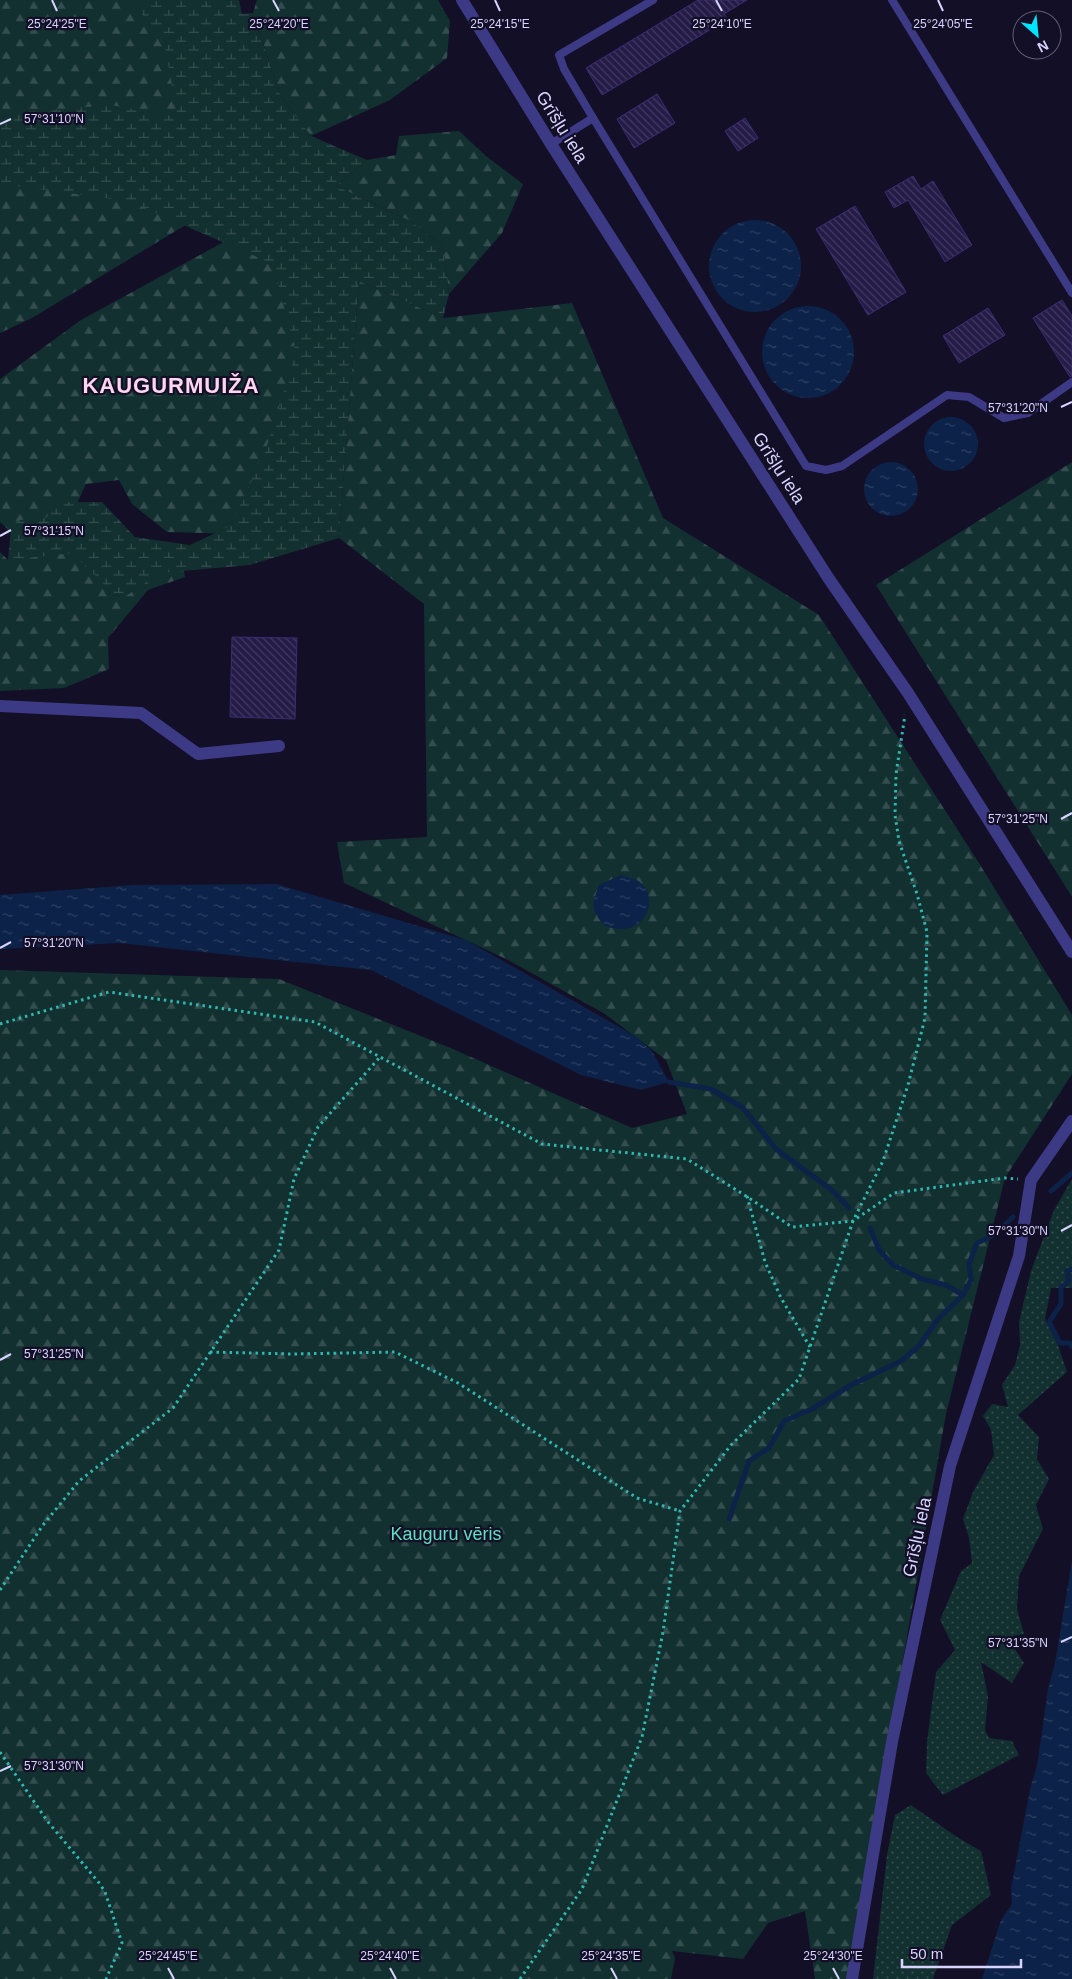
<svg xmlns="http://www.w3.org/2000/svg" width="1072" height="1979" font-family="Arial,sans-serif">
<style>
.green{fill:url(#green-dots)}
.forest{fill:url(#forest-firs)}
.wetland{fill:url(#wetland-marsh)}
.water{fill:url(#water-ripples)}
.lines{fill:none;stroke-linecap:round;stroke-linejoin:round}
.stream{stroke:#0c2248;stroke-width:5}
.building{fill:url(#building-back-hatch);stroke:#3b2d73}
.path{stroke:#2fb8b0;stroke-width:3;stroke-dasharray:2.5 4;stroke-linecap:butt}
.service{stroke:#3d3a85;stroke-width:8}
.minor{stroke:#3d3a85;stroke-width:12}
.ticks{fill:none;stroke:#d9d4ff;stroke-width:2}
.labels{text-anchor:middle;stroke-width:4.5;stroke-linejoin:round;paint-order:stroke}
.street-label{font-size:18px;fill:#d9d4ff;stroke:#130f26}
.park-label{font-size:18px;fill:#5fe0c0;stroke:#130f26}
.district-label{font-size:22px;font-weight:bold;letter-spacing:1px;fill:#ffd6f0;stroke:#130f26}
.ticks-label{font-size:12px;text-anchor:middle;fill:#d9d4ff;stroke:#130f26;stroke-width:4.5;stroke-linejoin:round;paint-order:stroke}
</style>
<defs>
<pattern id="green-dots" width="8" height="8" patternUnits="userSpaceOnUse" patternTransform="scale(1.25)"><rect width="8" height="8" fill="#12302f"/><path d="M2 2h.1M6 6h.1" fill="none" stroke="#344d4e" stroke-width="1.8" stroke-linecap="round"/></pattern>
<pattern id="forest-firs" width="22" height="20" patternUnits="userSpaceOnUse" patternTransform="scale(1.25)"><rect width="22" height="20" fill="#12302f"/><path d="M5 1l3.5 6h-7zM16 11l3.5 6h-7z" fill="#344d4e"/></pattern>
<pattern id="wetland-marsh" width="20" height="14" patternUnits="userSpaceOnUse" patternTransform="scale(1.25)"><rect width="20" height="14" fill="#12302f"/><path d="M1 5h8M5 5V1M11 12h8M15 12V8" fill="none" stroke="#344d4e"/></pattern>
<pattern id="water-ripples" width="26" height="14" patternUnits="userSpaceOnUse" patternTransform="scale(1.25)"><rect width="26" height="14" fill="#0c2248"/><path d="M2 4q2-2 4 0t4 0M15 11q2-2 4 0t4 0" fill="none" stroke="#2f4163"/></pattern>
<pattern id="building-back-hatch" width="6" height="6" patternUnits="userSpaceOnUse" patternTransform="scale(1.25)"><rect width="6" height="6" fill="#241b47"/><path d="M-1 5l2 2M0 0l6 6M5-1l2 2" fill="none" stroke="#433b63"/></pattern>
</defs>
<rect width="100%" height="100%" fill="#130f26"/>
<!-- green -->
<g class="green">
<path d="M 1072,1179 L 1072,1288 L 1051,1288 L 1045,1319 L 1058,1345 L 1067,1372 L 1018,1415 L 1039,1437 L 1037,1459 L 1049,1479 L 1036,1505 L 1043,1529 L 1019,1576 L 1017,1609 L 1024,1634 L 1007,1637 L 1024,1663 L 1012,1683 L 981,1662 L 988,1696 L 985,1730 L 989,1738 L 1012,1741 L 1019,1755 L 943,1795 L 926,1773 L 927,1742 L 936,1672 L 955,1650 L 940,1620 L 961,1571 L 972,1563 L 969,1538 L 963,1519 L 973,1492 L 994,1455 L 991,1430 L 983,1416 L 992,1404 L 1008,1407 L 1002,1385 L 1015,1365 L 1020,1345 L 1019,1322 L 1031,1271 L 1054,1210 Z"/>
<path d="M 911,1805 L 957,1837 L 981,1851 L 991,1895 L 952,1925 L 933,1979 L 873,1979 L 887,1855 L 895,1815 Z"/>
</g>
<!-- forest -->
<g class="forest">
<path d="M 0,0 L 158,0 L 189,64 L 180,138 L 0,121 Z"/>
<path d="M 257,0 L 438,0 L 450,21 L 447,58 L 390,100 L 311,136 L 281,97 L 253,13 Z"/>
<path d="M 459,131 L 486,156 L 523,184 L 502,233 L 449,294 L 443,246 L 410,221 L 336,186 L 367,160 L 396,155 L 399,136 Z"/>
<path d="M 0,135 L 222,203 L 32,318 L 0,333 Z"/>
<path d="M 242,232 L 339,246 L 236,534 L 167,532 L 132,504 L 119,480 L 86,484 L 73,512 L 14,535 L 0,522 L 0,379 L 81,320 Z"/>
<path d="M 359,281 L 443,318 L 572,303 L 663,518 L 819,615 L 979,863 L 1072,1015 L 1072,1074 L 1005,1178 L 946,1414 L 847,1979 L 815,1979 L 805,1911 L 768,1923 L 743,1959 L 672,1951 L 675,1958 L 671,1979 L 0,1979 L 0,970 L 279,979 L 453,1049 L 632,1128 L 687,1114 L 666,1060 L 605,1014 L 506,959 L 344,883 L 337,842 L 427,837 L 424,604 L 339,538 Z"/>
<path d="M 1072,462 L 1072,897 L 876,585 Z"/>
<path d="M 41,543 L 182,562 L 185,577 L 148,590 L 108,638 L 109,669 L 64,688 L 0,691 L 0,552 L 8,560 Z"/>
</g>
<!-- wetland -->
<path class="wetland" d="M 137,0 L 239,0 L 242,14 L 253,13 L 281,97 L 311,136 L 367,160 L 336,186 L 410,221 L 443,246 L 449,294 L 443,318 L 359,281 L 339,538 L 250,565 L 160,573 L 120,600 L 72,553 L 8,560 L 11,527 L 19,520 L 46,518 L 57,502 L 102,502 L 135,537 L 190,545 L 230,526 L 264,455 L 296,353 L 273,264 L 128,201 L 0,184 L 0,114 L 111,105 L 178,117 L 165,47 L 137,7 Z"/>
<!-- water -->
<g class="water">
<circle cx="755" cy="266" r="46"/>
<circle cx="808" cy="352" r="46"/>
<circle cx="951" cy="444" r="27"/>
<circle cx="891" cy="489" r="27"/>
<path d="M 621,875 C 628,877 638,879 642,884 C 658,900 646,928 623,929 C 617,930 610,927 604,926 C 591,908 591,906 599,885 Z"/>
<path d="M 276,884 L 466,940 L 635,1036 L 652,1051 L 669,1082 L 641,1090 L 581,1075 L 371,970 L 120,943 L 0,949 L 0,895 L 133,885 Z"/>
<path d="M 1072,1561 L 1072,1979 L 982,1979 L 1001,1920 L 1012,1904 L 1011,1888 L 1031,1785 L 1037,1766 L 1048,1689 L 1055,1663 Z"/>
</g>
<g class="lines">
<!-- stream -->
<g class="stream">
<path d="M 669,1082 L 711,1089 L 743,1108 L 776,1149 L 833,1191 L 849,1208"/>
<path d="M 1051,1191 L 1072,1173"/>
<path d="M 870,1228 L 879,1250 L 893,1265 L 922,1279 L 946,1285 L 963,1295"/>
<path d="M 1072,1269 L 1067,1271 L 1069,1282 L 1061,1287 L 1061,1304 L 1049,1322 L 1060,1343 L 1070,1343 L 1072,1347"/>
<path d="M 729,1519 L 749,1461 L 769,1448 L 784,1421 L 812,1409 L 851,1385 L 901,1361 L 919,1346 L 938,1319 L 963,1295 L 971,1280 L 969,1264 L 977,1243 L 994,1235 L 1013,1217"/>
</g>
</g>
<!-- building -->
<g class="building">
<path d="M 698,0 L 747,0 L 724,14 L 728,19 L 602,95 L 586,68 Z"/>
<path d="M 657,94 L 675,123 L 634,148 L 617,119 Z"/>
<path d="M 745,118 L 758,138 L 738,151 L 725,131 Z"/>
<path d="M 913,176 L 921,189 L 933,181 L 972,245 L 945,262 L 908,200 L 894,208 L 885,192 Z"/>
<path d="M 855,206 L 906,292 L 868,315 L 816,229 Z"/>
<path d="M 1062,300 L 1072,316 L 1072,376 L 1070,377 L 1033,318 Z"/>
<path d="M 988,308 L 1005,335 L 959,363 L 943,336 Z"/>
<path d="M 232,637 L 297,638 L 295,719 L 230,717 Z"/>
</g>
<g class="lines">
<!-- path -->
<g class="path">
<path d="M 0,1024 L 109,992 L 315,1022 L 542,1144 L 687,1159 L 746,1196 L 792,1227 L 853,1221 L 894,1193 L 1005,1178 L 1018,1179"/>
<path d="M 747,1196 L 765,1262 L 781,1298 L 810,1347"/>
<path d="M 210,1352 L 292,1354 L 395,1352 L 458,1383 L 637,1498 L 680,1511"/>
<path d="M 0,1590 L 43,1525 L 79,1481 L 173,1408 L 279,1250 L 294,1179 L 318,1127 L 380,1057"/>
<path d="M 0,1752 L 48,1822 L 100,1884 L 105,1892 L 122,1943 L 106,1979"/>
<path d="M 520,1979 L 582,1889 L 642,1737 L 663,1632 L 680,1511 L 731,1445 L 799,1379 L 853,1221 L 883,1161 L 908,1085 L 925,1018 L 927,932 L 917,894 L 899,841 L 895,815 L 896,774 L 905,715"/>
</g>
<!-- service -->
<g class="service">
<path d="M 892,0 L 1072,293"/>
<path d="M 593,118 L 564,69 L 559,55 L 653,0"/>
<path d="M 551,144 L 593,118 L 806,466 L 826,470 L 842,466 L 947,395 L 969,397 L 1004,418 L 1028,413 L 1072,382"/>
</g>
<!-- minor -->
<g class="minor">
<path d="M 462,0 L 551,144 L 829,579 L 908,693 L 1072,952"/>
<path d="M 0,706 L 141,713 L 198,754 L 279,746"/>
<path d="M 852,1979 L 892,1742 L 950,1466 L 1019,1256 L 1031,1180 L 1072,1121"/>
</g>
</g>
<!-- ticks -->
<path class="ticks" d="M 52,0 L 57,11M 273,0 L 279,11M 495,0 L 500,11M 716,0 L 722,11M 938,0 L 943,11M 0,124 L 11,119M 1061,407 L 1072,402M 0,536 L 11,530M 1061,819 L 1072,813M 0,948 L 11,942M 1061,1231 L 1072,1225M 0,1360 L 11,1354M 1061,1642 L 1072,1637M 0,1771 L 11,1766M 168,1968 L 174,1979M 390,1968 L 396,1979M 611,1968 L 617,1979M 833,1968 L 839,1979"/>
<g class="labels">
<!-- street labels -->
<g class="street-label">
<text transform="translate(562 127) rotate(58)" y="6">Grīšļu iela</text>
<text transform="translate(779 468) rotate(57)" y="6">Grīšļu iela</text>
<text transform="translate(917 1537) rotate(-78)" y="6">Grīšļu iela</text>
</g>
<!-- park labels -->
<g class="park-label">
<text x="446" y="1540">Kauguru vēris</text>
</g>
<!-- district labels -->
<g class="district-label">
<text x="171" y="393">KAUGURMUIŽA</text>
</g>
</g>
<g class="ticks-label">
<text x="57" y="28">25°24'25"E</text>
<text x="279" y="28">25°24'20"E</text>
<text x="500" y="28">25°24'15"E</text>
<text x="722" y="28">25°24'10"E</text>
<text x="943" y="28">25°24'05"E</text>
<text x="54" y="123">57°31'10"N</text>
<text x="1018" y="412">57°31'20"N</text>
<text x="54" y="535">57°31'15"N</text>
<text x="1018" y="823">57°31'25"N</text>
<text x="54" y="947">57°31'20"N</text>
<text x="1018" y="1235">57°31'30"N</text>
<text x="54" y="1358">57°31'25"N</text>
<text x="1018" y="1647">57°31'35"N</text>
<text x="54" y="1770">57°31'30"N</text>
<text x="168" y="1960">25°24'45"E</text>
<text x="390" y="1960">25°24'40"E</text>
<text x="611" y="1960">25°24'35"E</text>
<text x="833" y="1960">25°24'30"E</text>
</g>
<!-- north arrow -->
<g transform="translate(1037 35) rotate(153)"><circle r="24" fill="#130f26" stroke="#625e7d"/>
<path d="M0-4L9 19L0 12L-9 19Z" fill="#00e5ff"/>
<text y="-8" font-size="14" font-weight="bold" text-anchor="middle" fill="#d9d4ff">N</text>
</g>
<!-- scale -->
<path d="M902 1959v8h119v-8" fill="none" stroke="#d9d4ff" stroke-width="2.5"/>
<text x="910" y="1959" font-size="15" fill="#d9d4ff" stroke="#130f26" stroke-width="4" paint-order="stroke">50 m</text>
</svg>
